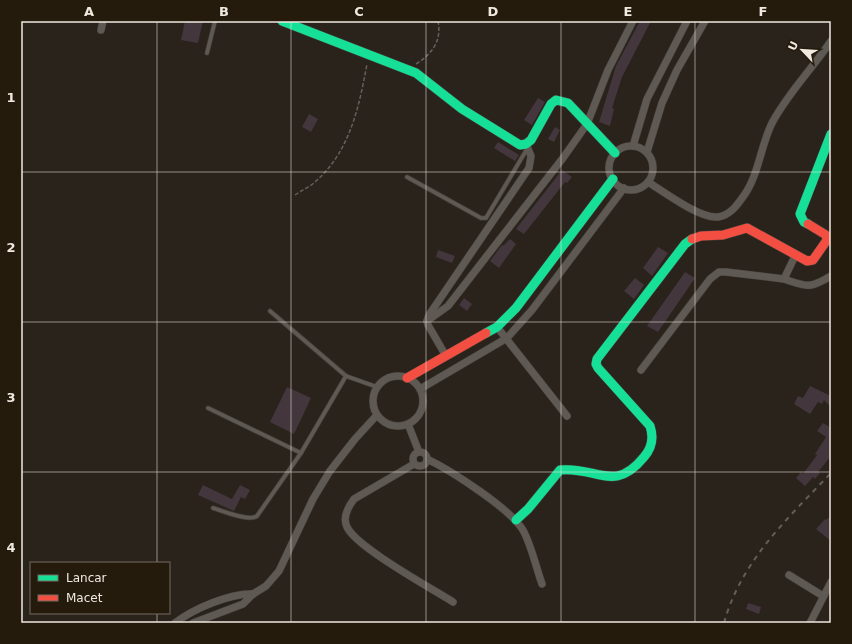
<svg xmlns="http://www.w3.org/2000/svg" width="852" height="644" font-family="'DejaVu Sans',sans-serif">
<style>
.building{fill:#44363d}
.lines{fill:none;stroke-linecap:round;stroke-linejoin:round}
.lane-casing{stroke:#46413b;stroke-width:5}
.street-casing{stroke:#46413b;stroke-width:8}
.fast-casing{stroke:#46413b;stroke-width:10}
.jam-casing{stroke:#46413b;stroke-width:10}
.path{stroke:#64605b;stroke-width:1.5;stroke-dasharray:4 2;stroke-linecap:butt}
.lane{stroke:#5f5953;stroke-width:3.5}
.street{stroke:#5f5953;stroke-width:7}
.fast{stroke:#16e098;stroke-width:9}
.jam{stroke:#f24e42;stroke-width:9}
.rail{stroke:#645e58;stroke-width:2;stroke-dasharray:5 5;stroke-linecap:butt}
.grid{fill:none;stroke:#f0e9e0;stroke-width:1;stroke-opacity:0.55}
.neatline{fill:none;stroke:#f0e9e0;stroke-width:1.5}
.grid-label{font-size:13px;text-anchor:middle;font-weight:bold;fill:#f0e9e0}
</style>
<rect width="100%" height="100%" fill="#29231c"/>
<!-- building -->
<g class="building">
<path d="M 185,21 L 203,21 L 198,43 L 181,40 Z"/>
<path d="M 640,21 L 651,21 L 622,77 L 612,108 L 614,109 L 610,126 L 599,122 L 616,66 Z"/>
<path d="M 538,98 L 545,102 L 532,125 L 524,120 Z"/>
<path d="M 309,114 L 318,119 L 311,132 L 302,127 Z"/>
<path d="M 555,127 L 560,130 L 554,142 L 548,139 Z"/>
<path d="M 498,142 L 519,155 L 515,161 L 494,148 Z"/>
<path d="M 562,170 L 572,177 L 567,183 L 565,182 L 524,234 L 516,229 Z"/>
<path d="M 510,239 L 516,244 L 499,268 L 490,261 L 502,245 L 503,246 Z"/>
<path d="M 658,247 L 668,253 L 652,276 L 643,268 Z"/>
<path d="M 438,250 L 455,256 L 452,263 L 436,257 Z"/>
<path d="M 685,272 L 695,278 L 658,332 L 647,326 Z"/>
<path d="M 635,278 L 644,285 L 634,299 L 624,291 Z"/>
<path d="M 464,298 L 472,304 L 467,311 L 459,305 Z"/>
<path d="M 810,386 L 831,396 L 831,407 L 824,400 L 822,404 L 818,402 L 810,414 L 794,404 L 798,396 L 803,398 Z"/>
<path d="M 287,387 L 311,398 L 294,434 L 270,422 Z"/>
<path d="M 823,423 L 831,428 L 831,456 L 818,472 L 820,473 L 815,479 L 813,477 L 805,486 L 796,478 L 801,472 L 803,474 L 817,455 L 815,454 L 826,437 L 817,431 Z"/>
<path d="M 203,485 L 232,499 L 240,485 L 250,490 L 245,499 L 241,497 L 234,511 L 198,495 Z"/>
<path d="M 831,516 L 831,541 L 816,529 L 825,519 L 826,520 Z"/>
<path d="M 748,603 L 761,607 L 759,614 L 746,609 Z"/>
</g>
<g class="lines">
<!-- lane casing -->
<g class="lane-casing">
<g id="lane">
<path d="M 207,53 L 215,21"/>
<path d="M 407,177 L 481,218 L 486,218 L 527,149"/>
<path d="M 270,311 L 346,376 L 377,387"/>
<path d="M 208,408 L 301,453"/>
<path d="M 213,508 C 223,511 249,522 257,516 L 301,453 L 346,376"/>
</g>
</g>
<!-- street casing -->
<g class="street-casing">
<g id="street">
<path d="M 101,30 L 103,21"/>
<path d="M 633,146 L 647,99 L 687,21"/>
<circle cx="631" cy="168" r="22"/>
<path d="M 647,152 L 662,103 L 677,70 L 705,21"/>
<path d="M 648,182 C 664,192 700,219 718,217 C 731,215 738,204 745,194 C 759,173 761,145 772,123 C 788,93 812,69 831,41"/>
<path d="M 784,279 C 808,287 809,289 831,276"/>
<path d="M 427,321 L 448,306 L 563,158 L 587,124 L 608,70 L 633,21"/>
<path d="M 497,327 L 567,416"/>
<path d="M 446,356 L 428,325 L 427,321 L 429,315 L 529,168 L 531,156 L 526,144"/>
<path d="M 641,370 L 710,279 L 719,272 L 726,272 L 784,279 L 796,254"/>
<circle cx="398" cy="401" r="25"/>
<path d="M 420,389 L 507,338 L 532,310 L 624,188"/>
<path d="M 408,424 L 419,452"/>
<circle cx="420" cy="459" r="7"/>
<path d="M 427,459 C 450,470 513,510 524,532 C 532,548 536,567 542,584"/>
<path d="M 414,464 L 354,499 C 348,507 342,517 347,527 C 356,547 431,588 453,602"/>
<path d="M 789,575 L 823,596"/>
<path d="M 175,623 C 193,609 230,593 253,594"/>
<path d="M 193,623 L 243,604 L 253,594 L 266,586 L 279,571 L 313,499 L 330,471 L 355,439 L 377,415"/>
<path d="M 810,623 L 831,582"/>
</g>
</g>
<!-- fast casing -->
<g class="fast-casing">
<g id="fast">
<path d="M 282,21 L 416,73 L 462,109 L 520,145 L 526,144 L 531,140 L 551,104 L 556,100 L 568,103 L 615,153"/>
<path d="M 808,224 L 804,222 L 800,214 L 831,134"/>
<path d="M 486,333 L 497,327 L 516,308 L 613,179"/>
<path d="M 516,520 L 528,509 L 560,470 C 597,466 614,494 644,457 C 652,448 654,438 650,426 L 598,368 L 596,364 L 597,359 L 685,244 L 692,239"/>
</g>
</g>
<!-- jam casing -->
<g class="jam-casing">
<g id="jam">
<path d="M 692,239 L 701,236 L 723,235 L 747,228 L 807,261 L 813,260 L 827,240 L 826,235 L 808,224"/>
<path d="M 407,378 L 486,333"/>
</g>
</g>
<!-- path -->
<g class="path">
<path d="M 416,64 C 432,54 442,41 438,21"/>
<path d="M 295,195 C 302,190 310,187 316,181 C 350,151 359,107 367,64"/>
</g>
<!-- lane -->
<use href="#lane" class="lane"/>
<!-- street -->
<use href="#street" class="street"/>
<!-- fast -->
<use href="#fast" class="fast"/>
<!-- jam -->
<use href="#jam" class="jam"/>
<!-- rail -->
<path class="rail" d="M 724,623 C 741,561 788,518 831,473"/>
</g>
<!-- grid -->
<path class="grid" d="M 157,21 L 157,563M 291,21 L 291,623M 426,21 L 426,623M 561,21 L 561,623M 695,21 L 695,623M 21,172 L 831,172M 21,322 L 831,322M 21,472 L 831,472M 157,613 L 157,623"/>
<!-- border -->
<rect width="852" height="644" fill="none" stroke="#251b0d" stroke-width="44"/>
<!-- legend -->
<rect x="30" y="562" width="140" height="52" fill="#251b0d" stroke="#766d61"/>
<rect x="38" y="575" width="20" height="6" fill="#16e098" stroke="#766d61"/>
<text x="66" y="582" font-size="12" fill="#f0e9e0">Lancar</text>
<rect x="38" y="595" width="20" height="6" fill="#f24e42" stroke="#766d61"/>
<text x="66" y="602" font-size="12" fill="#f0e9e0">Macet</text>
<!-- north arrow -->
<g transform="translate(802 50) rotate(295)" stroke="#251b0d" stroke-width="3" paint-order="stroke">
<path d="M0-3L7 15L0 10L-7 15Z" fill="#f0e9e0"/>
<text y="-6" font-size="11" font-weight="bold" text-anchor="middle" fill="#f0e9e0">U</text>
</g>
<rect x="22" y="22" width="808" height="600" class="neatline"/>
<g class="grid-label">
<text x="89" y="16">A</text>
<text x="224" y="16">B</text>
<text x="359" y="16">C</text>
<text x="493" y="16">D</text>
<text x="628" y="16">E</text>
<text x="763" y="16">F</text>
<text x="11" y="102">1</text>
<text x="11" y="252">2</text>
<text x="11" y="402">3</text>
<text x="11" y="552">4</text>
</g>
</svg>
